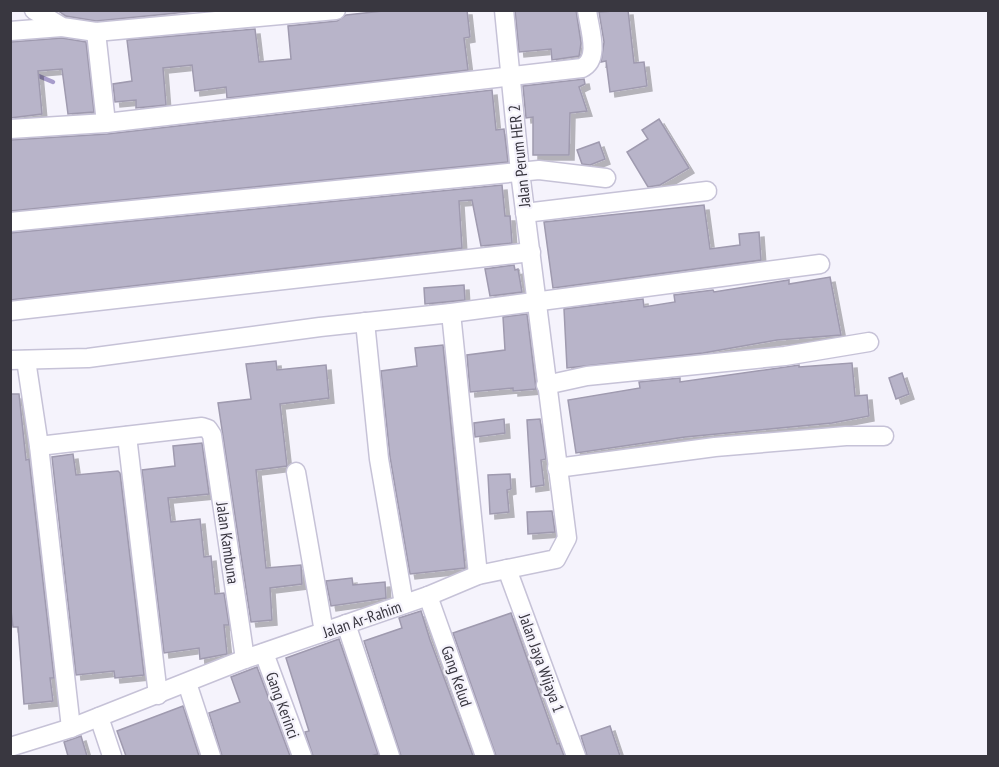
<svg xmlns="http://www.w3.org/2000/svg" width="999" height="767" font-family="'PT Sans Narrow',sans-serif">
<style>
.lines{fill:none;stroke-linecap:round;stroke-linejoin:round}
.stream{stroke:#a79ccb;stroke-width:4.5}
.building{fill:#b8b4c9;stroke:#9f9aaf;stroke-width:1.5;filter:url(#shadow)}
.minor-casing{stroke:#c6c2d7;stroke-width:21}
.minor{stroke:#fff;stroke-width:18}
.labels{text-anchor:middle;stroke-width:4.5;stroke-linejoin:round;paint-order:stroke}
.street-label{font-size:16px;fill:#393740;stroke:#f5f3fc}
</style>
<defs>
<filter id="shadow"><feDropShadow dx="5" dy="5" stdDeviation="0" flood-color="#0004"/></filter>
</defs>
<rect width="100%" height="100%" fill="#f5f3fc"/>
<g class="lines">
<!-- stream -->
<path class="stream" d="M 34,74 L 53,82"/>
</g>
<!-- building -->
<g class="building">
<path d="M 57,10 L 207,10 L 96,21 L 66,16 Z"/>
<path d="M 392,10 L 467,10 L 470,37 L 464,38 L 468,70 L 227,98 L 226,87 L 195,91 L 192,65 L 163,68 L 166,105 L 136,108 L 136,100 L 115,102 L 113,84 L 132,81 L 127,40 L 255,29 L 259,62 L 291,59 L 288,26 L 337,21 L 346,15 Z"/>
<path d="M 515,10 L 576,10 L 581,43 L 579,56 L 552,60 L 551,49 L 519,52 Z"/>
<path d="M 628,10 L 634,63 L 644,62 L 647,86 L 610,92 L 606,61 L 601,62 L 604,42 L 599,12 Z"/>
<path d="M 62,38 L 86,42 L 94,112 L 68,114 L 62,69 L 38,71 L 42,114 L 10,118 L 10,42 Z"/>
<path d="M 584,79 L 585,84 L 579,87 L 587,111 L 570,113 L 569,155 L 533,155 L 533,117 L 526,118 L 523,86 Z"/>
<path d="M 492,90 L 496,130 L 504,129 L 508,162 L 10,211 L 10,140 L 107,134 Z"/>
<path d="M 659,119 L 689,168 L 660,185 L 648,187 L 627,152 L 648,139 L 642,130 Z"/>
<path d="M 599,142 L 605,159 L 590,165 L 582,164 L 577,150 Z"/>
<path d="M 502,185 L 505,216 L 510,216 L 512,243 L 481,246 L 472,200 L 459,201 L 462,248 L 10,300 L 10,233 Z"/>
<path d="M 704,205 L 710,249 L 740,245 L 739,234 L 759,232 L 761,260 L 553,288 L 544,222 Z"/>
<path d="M 514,265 L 515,270 L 518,269 L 522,292 L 490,296 L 485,269 Z"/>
<path d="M 830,277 L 841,335 L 777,340 L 703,353 L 567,368 L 564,309 L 643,299 L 644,307 L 675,302 L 674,295 L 713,290 L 714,292 L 789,280 L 789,284 Z"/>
<path d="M 464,285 L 465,300 L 425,304 L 424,288 Z"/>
<path d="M 527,314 L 536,389 L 513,391 L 513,388 L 470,392 L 467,355 L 505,350 L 503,317 Z"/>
<path d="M 443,345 L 465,568 L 410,574 L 390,457 L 381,371 L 417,366 L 415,348 Z"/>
<path d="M 276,361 L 277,370 L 326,365 L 329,398 L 280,404 L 287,466 L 256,470 L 266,568 L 301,565 L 302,584 L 270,588 L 272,620 L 251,622 L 218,403 L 251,399 L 246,364 Z"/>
<path d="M 852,363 L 855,396 L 867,395 L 869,416 L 832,423 L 685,437 L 576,453 L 568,400 L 640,388 L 639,382 L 680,378 L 680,382 L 799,365 L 799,367 Z"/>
<path d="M 902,373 L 909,394 L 896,399 L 889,378 Z"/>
<path d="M 10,394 L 19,394 L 26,460 L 29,459 L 54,678 L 50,678 L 53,701 L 24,704 L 18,627 L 13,627 L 10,602 Z"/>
<path d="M 504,419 L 505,433 L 475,437 L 474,423 Z"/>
<path d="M 540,419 L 546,459 L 541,460 L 544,485 L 531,487 L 527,420 Z"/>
<path d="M 202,443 L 209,494 L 168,498 L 171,522 L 200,519 L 204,557 L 211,556 L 215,594 L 224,593 L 229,625 L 224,625 L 227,654 L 200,659 L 199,648 L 164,653 L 142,470 L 175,466 L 173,446 Z"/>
<path d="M 73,454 L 76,475 L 118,471 L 120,473 L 144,675 L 115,678 L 114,671 L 76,675 L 52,457 Z"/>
<path d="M 510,474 L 511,489 L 507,490 L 509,512 L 490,514 L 488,475 Z"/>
<path d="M 552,511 L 555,532 L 528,534 L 527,512 Z"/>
<path d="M 352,578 L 353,585 L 385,582 L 386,598 L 331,606 L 326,581 Z"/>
<path d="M 421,611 L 430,640 L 473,756 L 401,756 L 364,641 L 402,628 L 399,618 Z"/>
<path d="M 511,613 L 557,744 L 559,743 L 564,756 L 496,756 L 453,633 Z"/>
<path d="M 339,639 L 378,754 L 371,756 L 313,756 L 305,732 L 309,731 L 286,658 Z"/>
<path d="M 257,667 L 290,756 L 222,756 L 209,713 L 240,702 L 231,677 Z"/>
<path d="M 183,706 L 199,756 L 126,756 L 117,731 Z"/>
<path d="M 610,726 L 620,756 L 587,756 L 581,736 Z"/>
<path d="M 81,736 L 87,756 L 68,756 L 64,742 Z"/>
</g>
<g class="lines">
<!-- minor casing -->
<g class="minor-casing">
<g id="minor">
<path d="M 34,10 L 62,27 L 96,32 L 336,10"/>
<path d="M 10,31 L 62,27"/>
<path d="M 96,32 L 106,123"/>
<path d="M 10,129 L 106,123 L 582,68 C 601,59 589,28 587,10"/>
<path d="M 525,213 L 707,191"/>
<path d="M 10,222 L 539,170 L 606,178"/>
<path d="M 10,311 L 531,252"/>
<path d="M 451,313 L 478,575"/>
<path d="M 365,322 L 379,459 L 404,604"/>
<path d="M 10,360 L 88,358 L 320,327 L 451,313 L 820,264"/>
<path d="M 26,360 L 39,446 L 71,728"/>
<path d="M 546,385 L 587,376 L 785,356 L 869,342"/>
<path d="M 127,436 L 158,695"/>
<path d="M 39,446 L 202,427 L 208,429 L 212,435 L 245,659"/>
<path d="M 557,468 L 715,447 L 846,436 L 884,436"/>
<path d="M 296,472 L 324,632"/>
<path d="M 507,569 L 576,756"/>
<path d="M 428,596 L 485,756"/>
<path d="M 346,624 L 390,756"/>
<path d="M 264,653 L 302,756"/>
<path d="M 187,683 L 211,756"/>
<path d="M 99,717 L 112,756"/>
<path d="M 10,747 L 71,728 L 245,659 L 428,596 L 478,575 L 556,559 L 567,538 L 520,172 L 504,10"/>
</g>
</g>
<!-- minor -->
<use href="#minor" class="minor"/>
</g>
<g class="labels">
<!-- street labels -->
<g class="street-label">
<text transform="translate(519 156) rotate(-96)" y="6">Jalan Perum HER 2</text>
<text transform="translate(228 543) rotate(82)" y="6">Jalan Kambuna</text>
<text transform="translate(362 619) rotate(-19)" y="6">Jalan Ar-Rahim</text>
<text transform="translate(542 663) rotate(70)" y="6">Jalan Jaya Wijaya 1</text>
<text transform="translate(457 676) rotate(71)" y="6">Gang Kelud</text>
<text transform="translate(283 705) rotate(70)" y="6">Gang Kerinci</text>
</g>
</g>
<!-- border -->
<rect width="999" height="767" fill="none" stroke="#393740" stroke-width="24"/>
</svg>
